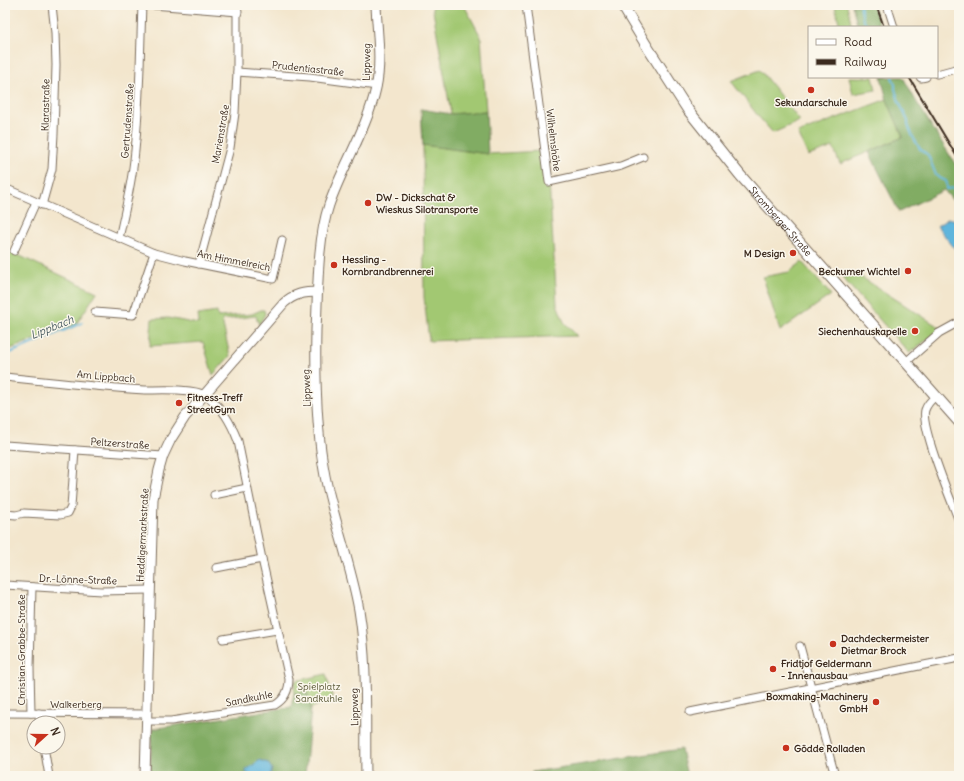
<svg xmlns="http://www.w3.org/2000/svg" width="964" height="781" font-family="Delius,sans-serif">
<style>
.green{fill:#a2c872;stroke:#6e7948}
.forest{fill:#81ac64;stroke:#5e6b41}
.water{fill:#5fb5dc;stroke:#4d707d}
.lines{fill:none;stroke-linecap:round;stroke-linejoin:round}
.stream{stroke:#5fb5dc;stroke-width:2}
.minor-casing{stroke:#7b6c5b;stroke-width:9}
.tertiary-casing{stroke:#7b6c5b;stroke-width:11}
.secondary-casing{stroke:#7b6c5b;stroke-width:12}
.minor{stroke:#fff;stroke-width:7}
.tertiary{stroke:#fff;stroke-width:9}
.secondary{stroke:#fff;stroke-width:10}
.rail{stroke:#3b2a1e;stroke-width:2}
.poi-dot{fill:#c8321e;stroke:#fbf7ec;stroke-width:1.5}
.labels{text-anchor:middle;stroke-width:3;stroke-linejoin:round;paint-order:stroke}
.street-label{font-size:10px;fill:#3b2a1e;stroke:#fbf7ec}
.poi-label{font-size:10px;font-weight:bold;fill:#3b2a1e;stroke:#fbf7ec;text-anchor:start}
.park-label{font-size:10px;fill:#5a5937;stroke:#fbf7ec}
.water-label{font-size:11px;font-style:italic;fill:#485b60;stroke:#fbf7ec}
</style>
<rect width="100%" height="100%" fill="#fbf7ec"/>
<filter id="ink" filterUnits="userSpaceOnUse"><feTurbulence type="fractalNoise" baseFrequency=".025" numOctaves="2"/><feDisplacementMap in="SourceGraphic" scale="8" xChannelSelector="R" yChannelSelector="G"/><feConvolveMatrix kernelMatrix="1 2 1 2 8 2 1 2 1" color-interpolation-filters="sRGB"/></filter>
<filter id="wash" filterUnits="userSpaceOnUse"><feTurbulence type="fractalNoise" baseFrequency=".012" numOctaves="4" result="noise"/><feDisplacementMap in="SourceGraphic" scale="16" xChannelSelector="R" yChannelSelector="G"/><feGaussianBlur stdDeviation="0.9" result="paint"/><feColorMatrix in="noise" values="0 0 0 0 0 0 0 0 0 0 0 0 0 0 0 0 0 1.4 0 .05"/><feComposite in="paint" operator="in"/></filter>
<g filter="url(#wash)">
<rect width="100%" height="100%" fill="#f3e6cd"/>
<!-- green -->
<g class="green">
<path d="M 432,5 L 464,5 L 481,37 L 486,111 L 451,114 Z"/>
<path d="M 839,5 L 847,5 L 852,27 L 840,27 L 835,6 Z"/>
<path d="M 760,70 L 800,121 L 773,133 L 758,116 L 731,81 Z"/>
<path d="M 849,77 L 873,77 L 876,90 L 853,94 Z"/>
<path d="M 887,99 L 903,137 L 840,164 L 833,147 L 808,156 L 798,133 Z"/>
<path d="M 423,145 L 488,154 L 541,151 L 549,182 L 557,304 L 564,322 L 577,336 L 429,341 L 424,297 Z"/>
<path d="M 5,249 L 97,292 L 77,323 L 5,351 Z"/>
<path d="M 802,262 L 831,295 L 780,331 L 763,277 L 789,272 Z"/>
<path d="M 858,275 L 942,329 L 909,353 L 842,277 Z"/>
<path d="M 261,310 L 264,310 L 265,314 L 259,325 L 256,316 L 222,320 L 230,356 L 213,375 L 203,342 L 150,346 L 152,319 L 168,318 L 198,324 L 199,323 L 198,315 L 217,312 L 218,317 L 252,314 Z"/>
<path d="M 326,674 L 333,699 L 311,708 L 307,692 L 294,693 L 295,681 Z"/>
</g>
<!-- forest -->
<g class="forest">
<path d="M 852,5 L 873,5 L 880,27 L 858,27 Z"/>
<path d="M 881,77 L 903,77 L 916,101 L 954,162 L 959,169 L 959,208 L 944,190 L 899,212 L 869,152 L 903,137 L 887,100 Z"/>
<path d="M 421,109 L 451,114 L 486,111 L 488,154 L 423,145 Z"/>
<path d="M 307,692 L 311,708 L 305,776 L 150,776 L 152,729 L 291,707 L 294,693 Z"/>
<path d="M 681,749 L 687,776 L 532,776 L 532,772 Z"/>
</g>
<!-- water -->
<g class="water">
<path d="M 949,218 L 955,220 L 959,225 L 959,254 L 937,226 Z"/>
<path d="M 260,760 L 268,763 L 272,769 L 270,776 L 253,776 L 246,773 L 246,770 Z"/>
</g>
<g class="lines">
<!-- stream -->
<g class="stream">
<path d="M 860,5 L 863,20 L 870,27"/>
<path d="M 892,77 L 895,84 L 895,89 L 899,102 L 908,121 L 908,125 L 913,137 L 920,149 L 928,155 L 936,175 L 939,178 L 946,181 L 947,184 L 947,189 L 955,188 L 954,199 L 959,201"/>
<path d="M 5,355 L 82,323"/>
</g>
</g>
</g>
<g filter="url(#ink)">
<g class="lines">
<!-- minor casing -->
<g class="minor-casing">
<g id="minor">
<path d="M 153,5 L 238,12"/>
<path d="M 526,5 L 549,182 L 621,166 L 643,157"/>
<path d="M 887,5 L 894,27"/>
<path d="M 237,72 L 310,77 L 377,86"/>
<path d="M 937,74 L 959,68"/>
<path d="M 920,77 L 921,78 L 926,77"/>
<path d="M 5,188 L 154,253 L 185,261 L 273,279 L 282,240"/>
<path d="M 42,205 L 52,169 L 54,134 L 56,65 L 55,33 L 52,5"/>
<path d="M 119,238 C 125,212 131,186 134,160 C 140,109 140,57 142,5"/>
<path d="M 14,251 L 36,202"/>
<path d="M 199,264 L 230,148 L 235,113 L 237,72 L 237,5"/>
<path d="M 95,312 L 133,315 L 154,253"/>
<path d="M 906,362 L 939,333 L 959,322"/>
<path d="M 5,377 C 52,382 98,387 145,390 C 160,390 193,388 205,395 C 222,406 231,423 238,441 L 262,559 L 289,679 C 289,691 285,699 275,705 L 171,721 L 146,721"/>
<path d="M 936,396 C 931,400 927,404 925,410 C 920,426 952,503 959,521"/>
<path d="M 5,445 L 163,456"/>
<path d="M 214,495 L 247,488"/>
<path d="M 5,514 L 16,515 L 24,513 L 60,515 L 68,513 L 71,507 L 75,450"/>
<path d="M 216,568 L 262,559"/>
<path d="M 5,585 L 101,591 L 150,590"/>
<path d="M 223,639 L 277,630"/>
<path d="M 800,646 L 835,776"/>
<path d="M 690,712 L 959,658"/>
<path d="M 5,713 L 147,714"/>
<path d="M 31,713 L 30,668 L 32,587"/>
<path d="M 39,713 L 40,723"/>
<path d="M 44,747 L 49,776"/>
</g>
</g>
<!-- tertiary casing -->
<g class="tertiary-casing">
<g id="tertiary">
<path d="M 145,776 L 153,499 L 159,470 L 163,456 L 171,439 L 185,417 L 284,303 C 294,294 304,292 318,292"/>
<path d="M 366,776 C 365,721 368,665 359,610 C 351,565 334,521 325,476 C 316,429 315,379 316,330 C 318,292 317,241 329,205 C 343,165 367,129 376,88 C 382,61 377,32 376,5"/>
</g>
</g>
<!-- secondary casing -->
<g class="secondary-casing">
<g id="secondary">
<path id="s1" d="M 622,5 L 648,48 L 688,110 L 740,175 L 959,422"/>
</g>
</g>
<!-- minor -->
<use href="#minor" class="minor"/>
<!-- tertiary -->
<use href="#tertiary" class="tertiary"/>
<!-- secondary -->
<use href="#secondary" class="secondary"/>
<!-- rail -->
<g class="rail">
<path d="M 876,5 L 884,27"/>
<path d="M 909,77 L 959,160"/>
</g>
</g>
</g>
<!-- markers -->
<g class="poi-dot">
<circle cx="811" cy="90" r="4"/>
<circle cx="368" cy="203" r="4"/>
<circle cx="793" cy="253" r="4"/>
<circle cx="334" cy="265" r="4"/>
<circle cx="908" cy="271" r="4"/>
<circle cx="915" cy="331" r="4"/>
<circle cx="179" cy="403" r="4"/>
<circle cx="833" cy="644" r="4"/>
<circle cx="773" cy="669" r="4"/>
<circle cx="876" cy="702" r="4"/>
<circle cx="786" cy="748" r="4"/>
</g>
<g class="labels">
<!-- street labels -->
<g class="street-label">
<text transform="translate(366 62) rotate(-89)" y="4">Lippweg</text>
<text transform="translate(308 68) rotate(6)" y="4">Prudentiastraße</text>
<text transform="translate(45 105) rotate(-89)" y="4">Klarastraße</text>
<text transform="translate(127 121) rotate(-86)" y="4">Gertrudenstraße</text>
<text transform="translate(220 134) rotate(-80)" y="4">Marienstraße</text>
<text transform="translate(554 140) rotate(83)" y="4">Wilhelmshöhe</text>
<text dy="4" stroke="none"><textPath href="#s1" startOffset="269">Stromberger Straße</textPath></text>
<text transform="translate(234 260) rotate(11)" y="4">Am Himmelreich</text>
<text transform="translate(106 376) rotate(5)" y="4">Am Lippbach</text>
<text transform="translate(306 388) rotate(-92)" y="4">Lippweg</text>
<text transform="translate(120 443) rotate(4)" y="4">Peltzerstraße</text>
<text transform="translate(142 535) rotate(-87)" y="4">Heddigermarkstraße</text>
<text transform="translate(78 579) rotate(2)" y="4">Dr.-Lönne-Straße</text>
<text transform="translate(21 650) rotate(-90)" y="4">Christian-Grabbe-Straße</text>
<text transform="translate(249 698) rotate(-11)" y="4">Sandkuhle</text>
<text x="76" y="708">Walkerberg</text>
<text transform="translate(354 707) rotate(-91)" y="4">Lippweg</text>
</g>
<!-- poi labels -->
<g class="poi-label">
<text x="811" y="106" text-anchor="middle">Sekundarschule</text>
<text x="376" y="201">DW - Dickschat &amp;<tspan x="376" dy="12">Wieskus Silotransporte</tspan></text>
<text x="785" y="257" text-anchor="end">M Design</text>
<text x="342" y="263">Hessling -<tspan x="342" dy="12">Kornbrandbrennerei</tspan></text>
<text x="900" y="275" text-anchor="end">Beckumer Wichtel</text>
<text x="907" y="335" text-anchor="end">Siechenhauskapelle</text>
<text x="187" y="401">Fitness-Treff<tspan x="187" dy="12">StreetGym</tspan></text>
<text x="841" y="642">Dachdeckermeister<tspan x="841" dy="12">Dietmar Brock</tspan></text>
<text x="781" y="667">Fridtjof Geldermann<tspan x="781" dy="12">- Innenausbau</tspan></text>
<text x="868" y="700" text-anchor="end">Boxmaking-Machinery<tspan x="868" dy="12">GmbH</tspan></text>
<text x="794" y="752">Gödde Rolladen</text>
</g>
<!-- park labels -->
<g class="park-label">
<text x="319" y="690">Spielplatz<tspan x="319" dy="12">Sandkuhle</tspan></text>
</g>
<!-- water labels -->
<g class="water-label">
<text transform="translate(52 327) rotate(-22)" y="4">Lippbach</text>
</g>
</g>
<!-- margin -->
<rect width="964" height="781" fill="none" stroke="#fbf7ec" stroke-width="20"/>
<!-- legend -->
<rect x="808" y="26" width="130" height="52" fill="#fbf7ec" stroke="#aea59a"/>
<rect x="816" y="39" width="20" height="6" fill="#ffffff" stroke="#aea59a"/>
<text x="844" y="46" font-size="12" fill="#3b2a1e">Road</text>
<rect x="816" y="59" width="20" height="6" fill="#3b2a1e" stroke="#aea59a"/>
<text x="844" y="66" font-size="12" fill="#3b2a1e">Railway</text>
<!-- north arrow -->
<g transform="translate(46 735) rotate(69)"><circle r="19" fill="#fbf7ec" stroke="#aea59a"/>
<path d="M0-3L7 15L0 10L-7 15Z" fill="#c8321e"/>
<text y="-6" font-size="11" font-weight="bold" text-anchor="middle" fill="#3b2a1e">N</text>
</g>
</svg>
